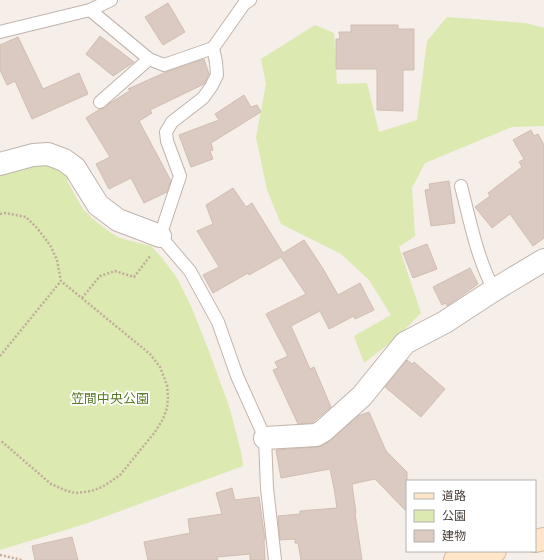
<svg xmlns="http://www.w3.org/2000/svg" width="544" height="560" font-family="'Space Grotesk','Noto Sans JP',sans-serif">
<style>
.green{fill:#dce9b1}
.building{fill:#dacac1;stroke:#d1beb1}
.lines{fill:none;stroke-linecap:round;stroke-linejoin:round}
.lane-casing{stroke:#c0b4ab;stroke-width:14}
.street-casing{stroke:#c0b4ab;stroke-width:24}
.secondary-casing{stroke:#d8ba9a;stroke-width:24}
.path{stroke:#c2ac9c;stroke-width:2.5;stroke-dasharray:2 2;stroke-linecap:butt}
.lane{stroke:#fff;stroke-width:12}
.street{stroke:#fff;stroke-width:22}
.secondary{stroke:#ffe6c8;stroke-width:22}
.labels{text-anchor:middle;stroke-width:3.5;stroke-linejoin:round;paint-order:stroke}
.park-label{font-size:13px;fill:#5a7c28;stroke:#fff}
</style>
<rect width="100%" height="100%" fill="#f5eee9"/>
<!-- green -->
<g class="green">
<path d="M 447,17 L 526,23 L 544,28 L 544,126 L 512,127 L 425,163 L 412,188 L 415,236 L 399,247 L 421,313 L 394,340 L 364,363 L 354,336 L 391,315 L 369,280 L 341,254 L 281,224 L 267,190 L 256,137 L 266,84 L 261,59 L 315,25 L 334,33 L 337,84 L 367,83 L 379,132 L 417,120 L 427,41 Z"/>
<path d="M 38,164 L 56,165 L 74,175 L 67,181 L 83,209 L 94,220 L 111,233 L 120,238 L 151,246 L 162,258 L 177,278 L 191,306 L 210,354 L 230,409 L 241,452 L 243,466 L 85,524 L 0,550 L 0,174 Z"/>
</g>
<!-- building -->
<g class="building">
<path d="M 168,3 L 185,32 L 163,45 L 145,17 Z"/>
<path d="M 351,25 L 398,25 L 398,29 L 414,29 L 414,70 L 403,70 L 403,111 L 377,110 L 377,69 L 336,69 L 336,39 L 340,39 L 339,32 L 351,32 Z"/>
<path d="M 100,36 L 134,62 L 113,76 L 86,54 Z"/>
<path d="M 18,37 L 43,89 L 79,73 L 88,94 L 32,119 L 15,81 L 7,85 L 0,70 L 0,45 Z"/>
<path d="M 204,59 L 209,74 L 204,84 L 150,110 L 152,113 L 139,121 L 171,181 L 167,192 L 144,203 L 131,178 L 109,189 L 96,164 L 110,157 L 86,118 L 100,109 L 105,108 L 110,103 L 131,90 L 128,89 L 166,72 Z"/>
<path d="M 244,95 L 251,107 L 257,105 L 261,112 L 211,143 L 213,150 L 210,151 L 213,159 L 191,167 L 179,135 L 219,120 L 215,114 Z"/>
<path d="M 531,130 L 534,136 L 538,134 L 544,145 L 544,238 L 533,246 L 510,214 L 492,228 L 475,207 L 490,196 L 488,193 L 522,167 L 519,162 L 524,159 L 513,140 Z"/>
<path d="M 449,181 L 455,223 L 431,226 L 425,190 L 430,189 L 429,184 Z"/>
<path d="M 233,188 L 246,207 L 252,203 L 283,253 L 304,240 L 322,267 L 338,295 L 360,283 L 374,310 L 355,319 L 354,316 L 329,329 L 320,311 L 291,326 L 310,369 L 314,367 L 331,407 L 312,423 L 298,424 L 273,370 L 278,368 L 275,362 L 288,356 L 266,314 L 306,294 L 281,257 L 249,275 L 248,273 L 213,293 L 203,275 L 219,267 L 197,231 L 213,224 L 206,205 Z"/>
<path d="M 427,244 L 437,269 L 413,278 L 403,253 Z"/>
<path d="M 470,268 L 478,284 L 447,306 L 446,303 L 442,305 L 433,287 Z"/>
<path d="M 407,360 L 412,364 L 414,362 L 445,389 L 421,417 L 385,387 Z"/>
<path d="M 369,412 L 386,451 L 407,472 L 407,512 L 375,479 L 352,484 L 356,513 L 355,513 L 362,560 L 301,560 L 298,543 L 295,543 L 295,539 L 280,540 L 278,516 L 300,514 L 300,511 L 337,508 L 334,488 L 330,469 L 281,478 L 276,450 L 317,447 L 322,446 L 331,440 L 358,416 Z"/>
<path d="M 232,488 L 235,500 L 259,497 L 265,540 L 264,540 L 265,560 L 250,560 L 250,554 L 217,557 L 218,560 L 148,560 L 144,542 L 190,533 L 188,519 L 222,514 L 216,493 Z"/>
<path d="M 72,537 L 78,560 L 35,560 L 32,546 Z"/>
</g>
<g class="lines">
<!-- lane casing -->
<g class="lane-casing">
<g id="lane">
<path d="M 250,0 L 244,4 L 213,48 L 216,62 L 217,75 L 211,87 L 203,98 L 172,122 L 166,132 L 167,141 L 180,176 L 160,236 L 190,271 L 218,322 L 237,376 L 265,438 L 267,488 L 275,560"/>
<path d="M 90,10 L 149,59 L 164,65 L 213,48"/>
<path d="M 0,32 L 90,10 L 111,0"/>
<path d="M 100,102 L 149,59"/>
<path d="M 461,186 C 470,221 477,258 494,290"/>
</g>
</g>
<!-- street casing -->
<g class="street-casing">
<g id="street">
<path d="M 0,164 L 33,155 L 48,154 L 64,160 L 75,168 L 98,205 L 118,220 L 160,236"/>
<path d="M 265,438 L 316,435 L 323,431 L 362,396 L 405,343 L 445,322 L 494,290 L 544,260"/>
</g>
</g>
<!-- secondary casing -->
<g class="secondary-casing">
<g id="secondary">
<path d="M 535,541 L 544,539"/>
<path d="M 455,560 L 495,551"/>
</g>
</g>
<!-- path -->
<g class="path">
<path d="M 0,214 L 5,213 L 26,217 L 37,228 L 50,245 L 57,260 L 61,281 L 150,354 L 160,367 L 167,385 L 168,397 L 167,408 L 163,419 L 155,432 L 120,475 L 110,482 L 102,487 L 91,491 L 76,493 L 67,491 L 51,484 L 0,440"/>
<path d="M 82,298 L 100,276 L 115,271 L 134,277 L 151,255"/>
<path d="M 0,356 L 61,281"/>
<path d="M 0,555 L 22,560"/>
</g>
<!-- lane -->
<use href="#lane" class="lane"/>
<!-- street -->
<use href="#street" class="street"/>
<!-- secondary -->
<use href="#secondary" class="secondary"/>
</g>
<g class="labels">
<!-- park labels -->
<g class="park-label">
<text x="110" y="403">笠間中央公園</text>
</g>
</g>
<!-- legend -->
<rect x="406" y="480" width="130" height="72" fill="#ffffff" stroke="#b6b2af"/>
<rect x="414" y="493" width="20" height="6" fill="#ffe6c8" stroke="#b6b2af"/>
<text x="442" y="500" font-size="12" fill="#483e37">道路</text>
<rect x="414" y="510" width="20" height="12" fill="#dce9b1" stroke="#b6b2af"/>
<text x="442" y="520" font-size="12" fill="#483e37">公園</text>
<rect x="414" y="530" width="20" height="12" fill="#dacac1" stroke="#b6b2af"/>
<text x="442" y="540" font-size="12" fill="#483e37">建物</text>
</svg>
